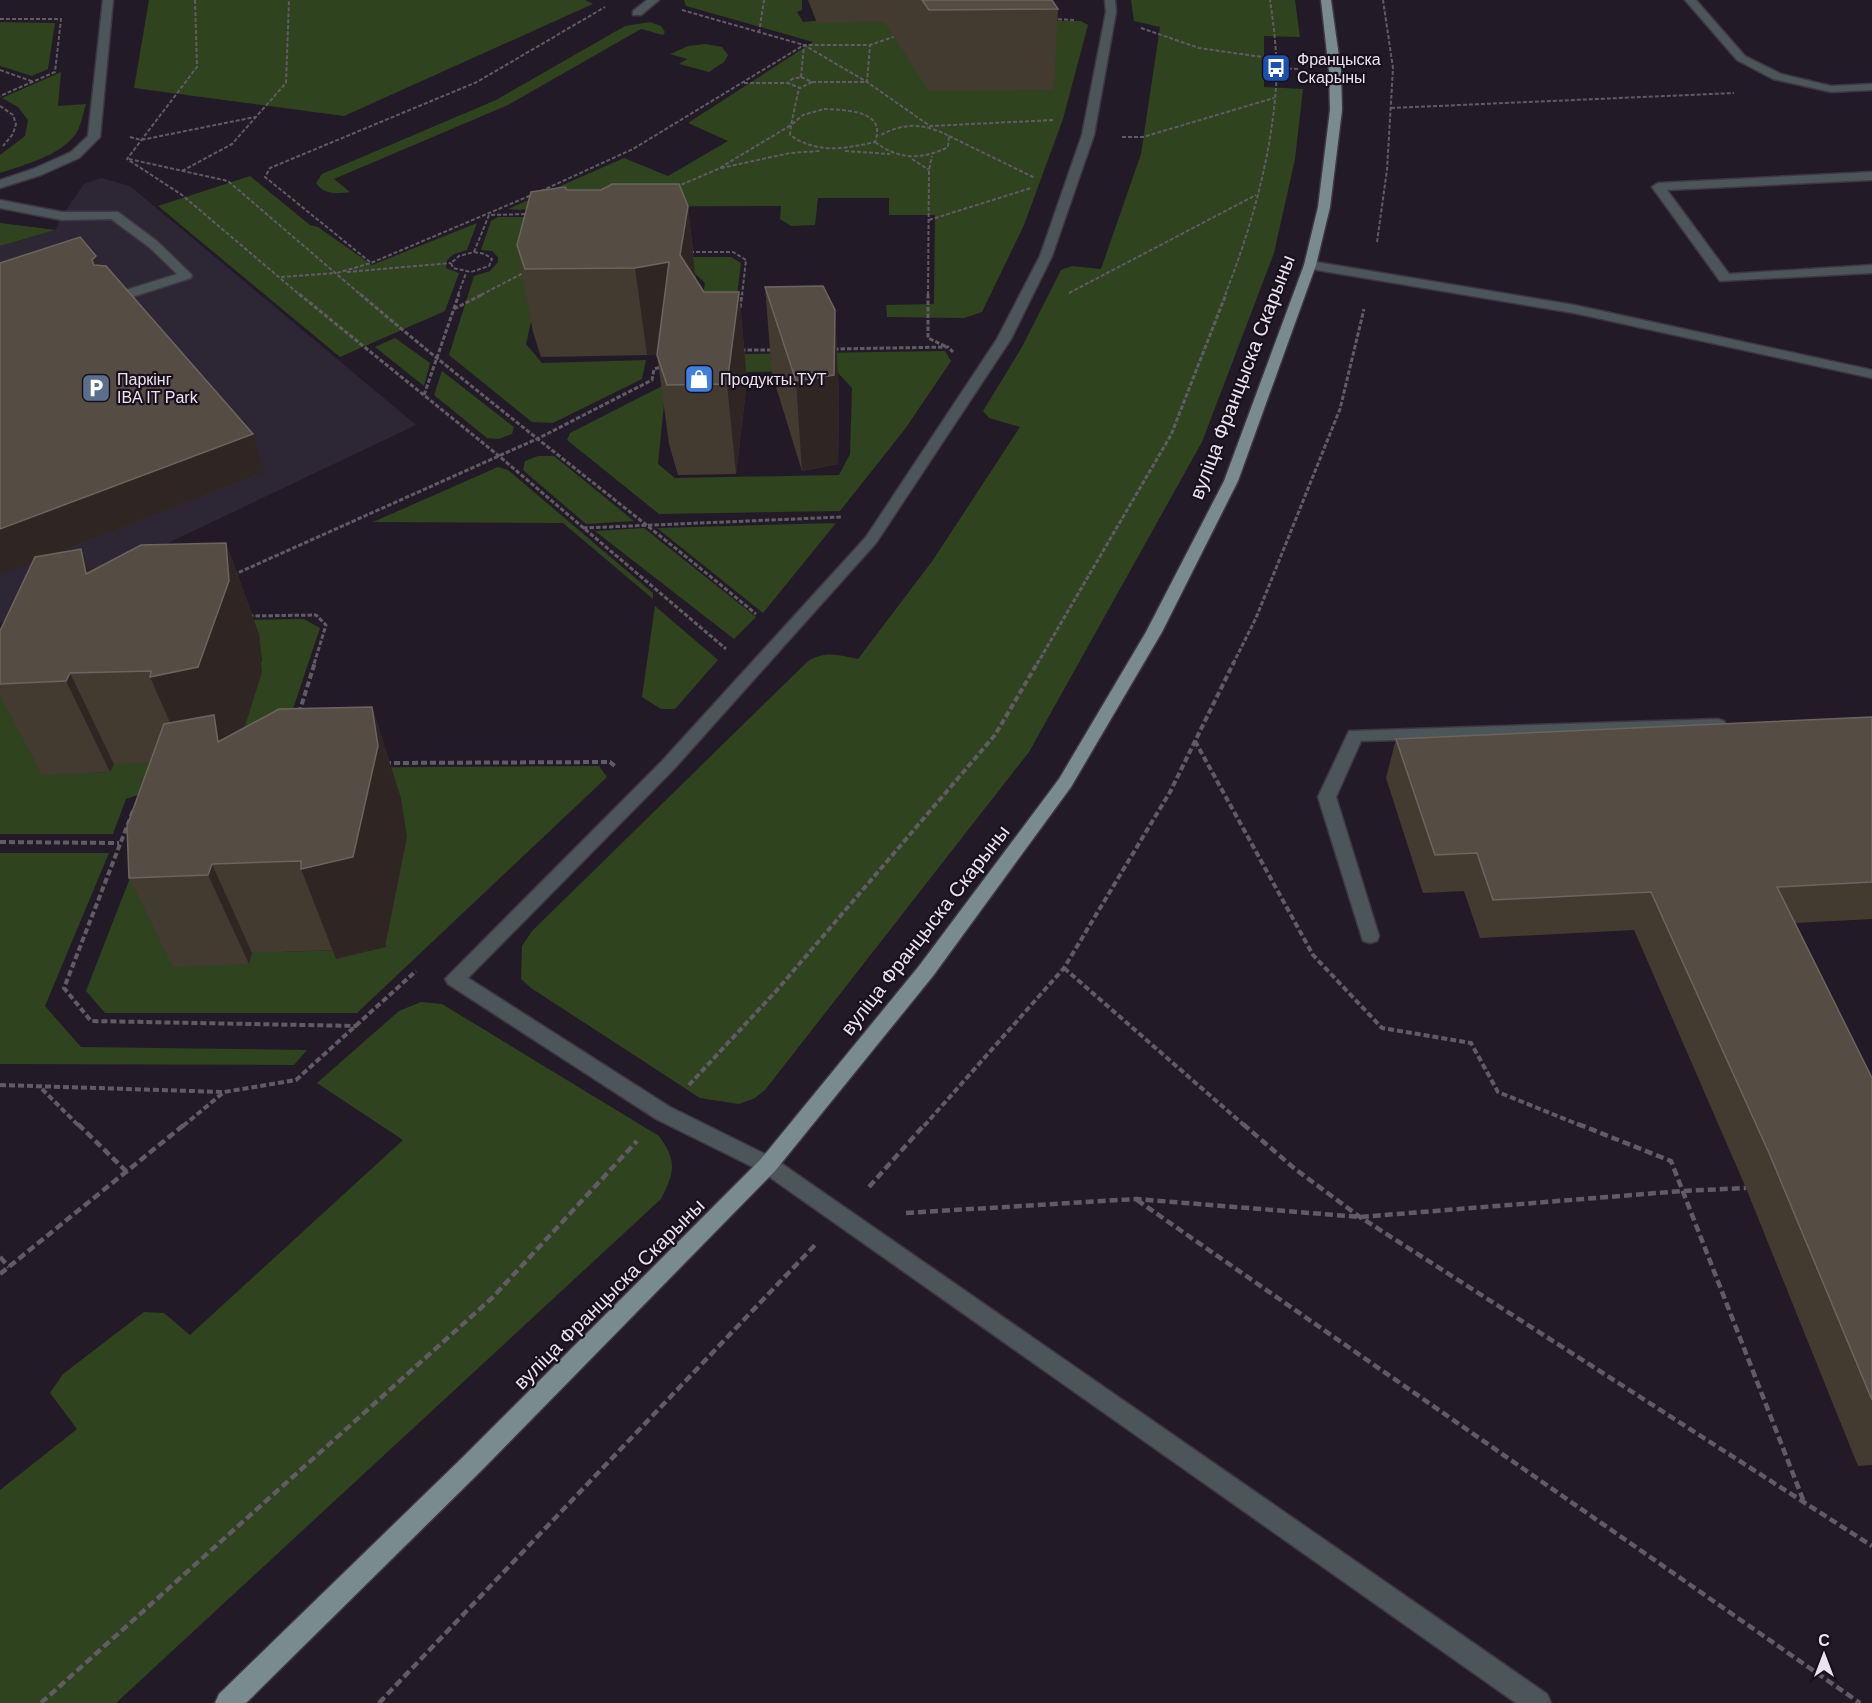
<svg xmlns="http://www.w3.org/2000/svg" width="1872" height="1703" font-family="Helvetica,sans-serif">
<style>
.commercial{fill:#2c2635}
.green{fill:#2e431e;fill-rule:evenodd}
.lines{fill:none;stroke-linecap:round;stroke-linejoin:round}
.minor-casing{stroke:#3e3743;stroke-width:3}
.major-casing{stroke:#3e3743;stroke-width:3}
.path-far3{stroke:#615b66;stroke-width:2;stroke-dasharray:4 2;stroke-linecap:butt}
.path-far2{stroke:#615b66;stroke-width:3;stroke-dasharray:4.5 2;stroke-linecap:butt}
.path-far1{stroke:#615b66;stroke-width:4;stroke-dasharray:6 3;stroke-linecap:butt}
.path{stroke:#615b66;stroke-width:4.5;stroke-dasharray:8 4;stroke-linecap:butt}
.minor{fill:#4c5557;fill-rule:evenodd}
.major{fill:#7a8b8f;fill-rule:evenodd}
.wall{fill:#433b30}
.shaded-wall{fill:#2f2624}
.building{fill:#554d44;stroke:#6c655f;stroke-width:1.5}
.labels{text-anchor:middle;stroke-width:4.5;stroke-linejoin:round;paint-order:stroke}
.far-poi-label{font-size:16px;fill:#e9e4ec;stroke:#18111d;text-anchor:start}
.street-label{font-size:20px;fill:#e9e4ec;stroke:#18111d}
</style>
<rect width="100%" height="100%" fill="#221b27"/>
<!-- commercial -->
<path class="commercial" d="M 101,178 L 130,186 L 416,425 L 0,623 L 0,246 L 56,230 L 62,216 L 84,184 Z"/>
<!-- green -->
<g class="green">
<path d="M 149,0 L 585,0 L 593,4 L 344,116 L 134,88 Z"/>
<path d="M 684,0 L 802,0 L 802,10 L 797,12 L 803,22 L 845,18 L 941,21 L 1081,21 L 1088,25 L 1063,119 L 1024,225 L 982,312 L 964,318 L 887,317 L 886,305 L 934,304 L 935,215 L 889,215 L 889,198 L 818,198 L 815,225 L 791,226 L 780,219 L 781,206 L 540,207 L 520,210 L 508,209 L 624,158 L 668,176 L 728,141 L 688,123 L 813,42 L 686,6 Z"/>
<path d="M 1131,0 L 1295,0 L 1300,37 L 1264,36 L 1264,87 L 1303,89 L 1295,159 L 1274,253 L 1202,442 L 1029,752 L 765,1090 L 755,1098 L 739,1104 L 700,1098 L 531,988 L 521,979 L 522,946 L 532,931 L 807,662 C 824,650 839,655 858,659 L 933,560 L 1020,427 L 989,418 L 983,411 L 1022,347 L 1061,270 L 1072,266 L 1101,269 L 1141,154 L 1160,27 L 1134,21 Z"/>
<path d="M 0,22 L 55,23 L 48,69 L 32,76 L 0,66 Z"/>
<path d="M 650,22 L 661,26 L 665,32 L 663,35 L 641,29 L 508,105 L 334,179 L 350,192 C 337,194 324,195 316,183 L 322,174 L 496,100 L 625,26 Z"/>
<path d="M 706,44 L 722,47 L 728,55 L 724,62 L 709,72 L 679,64 L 687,59 L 670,54 L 688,46 Z"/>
<path d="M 61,72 L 58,106 L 86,104 C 83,113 81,127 75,135 C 59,156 24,165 0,173 L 0,155 L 25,136 L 28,120 L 18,107 L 2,98 Z"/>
<path d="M 250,176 L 310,225 L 318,227 L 372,265 L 477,223 L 467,250 L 454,254 L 447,260 L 446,268 L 459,273 L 445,311 L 340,357 L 158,206 Z"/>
<path d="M 498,217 L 555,217 L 526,344 L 542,363 L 646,360 L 642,379 L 553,423 L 532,422 L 449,355 L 474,276 L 490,271 L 498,262 L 498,257 L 492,251 L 481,250 L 491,221 Z"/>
<path d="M 0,223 L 56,230 L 0,246 Z"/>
<path d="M 613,257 L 731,257 L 741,263 L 731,346 L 695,346 L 705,283 L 684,263 Z"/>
<path d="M 395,338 L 430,363 L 424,386 L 375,347 Z"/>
<path d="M 945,351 L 951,361 L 905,429 L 840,511 L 659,514 L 567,440 L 570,433 L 666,384 L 658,464 L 675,478 L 839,475 L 850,454 L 852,388 L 836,371 L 742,372 L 743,354 Z"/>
<path d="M 442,371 L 514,427 L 512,434 L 499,439 L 487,438 L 434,395 Z"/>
<path d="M 538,456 L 554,456 L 634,521 L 586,524 L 523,470 L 525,461 Z"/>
<path d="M 498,467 L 508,470 L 653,593 L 653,599 L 563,523 L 373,522 Z"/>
<path d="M 836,523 L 763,613 L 657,528 Z"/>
<path d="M 644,528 L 756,617 L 734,639 L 595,531 Z"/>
<path d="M 655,606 L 718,660 L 675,709 L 661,709 L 642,697 Z"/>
<path d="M 304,619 L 320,628 L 280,748 L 126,799 L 113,834 L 0,834 L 0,675 L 152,621 ZM 259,634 L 262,661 L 254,662 L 190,762 L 136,763 L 115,761 L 110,772 L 74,773 Z"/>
<path d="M 599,766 L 607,777 L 357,1013 L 105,1013 L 86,991 L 156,811 L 277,768 ZM 171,931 L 384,933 L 386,947 L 336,958 L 336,950 L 276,952 L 253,950 L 174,967 Z"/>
<path d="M 0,853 L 109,853 L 45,1006 L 81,1047 L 307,1050 L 294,1065 L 0,1064 Z"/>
<path d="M 421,1002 L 442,1004 L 659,1136 C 677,1161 675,1171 661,1199 L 116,1703 L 0,1703 L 0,1490 L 77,1429 L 50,1393 L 63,1374 L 144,1312 L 164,1313 L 190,1335 L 403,1140 L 317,1083 L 399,1011 Z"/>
</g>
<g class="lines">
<!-- minor casing -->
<g class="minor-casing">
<g id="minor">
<path d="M 103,0 L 113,0 L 100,137 L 79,158 L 41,175 L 0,188 L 0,180 L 33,169 L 71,152 L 88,136 Z"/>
<path d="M 647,0 L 659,0 L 641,15 L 633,15 L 633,11 Z"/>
<path d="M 1105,0 L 1115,0 L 1116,12 L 1094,135 L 1052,256 L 1011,339 L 876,543 L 674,769 L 468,978 L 670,1107 L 775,1159 L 1547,1694 L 1551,1703 L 1516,1703 L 761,1171 L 656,1119 L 448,984 L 445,979 L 662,761 L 866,537 L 997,339 L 1040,256 L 1082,135 L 1106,12 Z"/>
<path d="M 1685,0 L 1696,0 L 1745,56 L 1781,74 L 1831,86 L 1872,84 L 1872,90 L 1831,92 L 1773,79 L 1737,60 Z"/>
<path d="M 1872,172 L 1872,180 L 1667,190 L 1729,274 L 1872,265 L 1872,273 L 1720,281 L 1652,187 L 1658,183 Z"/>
<path d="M 0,200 L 62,212 L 118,212 L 157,241 L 192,275 L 191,278 L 120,301 L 110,301 L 108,298 L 110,295 L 177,274 L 149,247 L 111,219 L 62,220 L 0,208 Z"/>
<path d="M 1310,261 L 1574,305 L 1872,370 L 1872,378 L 1574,313 L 1305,268 L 1304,265 Z"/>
<path d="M 1718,719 L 1724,721 L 1726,725 L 1724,729 L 1718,731 L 1361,741 L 1336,797 L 1379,936 L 1377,941 L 1370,943 L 1363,941 L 1318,797 L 1349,731 Z"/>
</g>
</g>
<!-- major casing -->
<g class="major-casing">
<path id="major" d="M 1321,0 L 1331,0 L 1341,71 L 1342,110 L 1330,207 L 1316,265 L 1238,481 L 1162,632 L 1071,787 L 933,976 L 775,1171 L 481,1471 L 246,1703 L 215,1703 L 219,1694 L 465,1455 L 761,1159 L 919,966 L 1059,779 L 1146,632 L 1224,481 L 1304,265 L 1318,207 L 1330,110 L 1329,71 Z"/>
</g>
<!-- path-far3 -->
<g class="path-far3">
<path d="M 195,0 L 197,67 L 127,159 L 182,195 L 300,295"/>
<path d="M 682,10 L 804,45 L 867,82 L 930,126 L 1054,120"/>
<path d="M 0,19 L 61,19 L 55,72 L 0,96"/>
<path d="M 1052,19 L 1075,20"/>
<path d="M 1141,28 L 1199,48 L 1276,59"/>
<path d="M 759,33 L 764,0"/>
<path d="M 1276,68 L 1299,69"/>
<path d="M 0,70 L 34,82"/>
<path d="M 801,77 L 812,82 L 800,88 L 788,83 L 792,79 Z"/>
<path d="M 801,77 L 804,45"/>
<path d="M 812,82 L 867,82 L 870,45"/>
<path d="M 744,83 L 788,83"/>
<path d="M 0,106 L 13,115 L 16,124 L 13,134 L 3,146"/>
<path d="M 1391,108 L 1734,93"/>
<path d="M 824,109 C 846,110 887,110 875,142 C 844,149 817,154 790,135 L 791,125 L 803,115 Z"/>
<path d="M 949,136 L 1035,178"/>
<path d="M 130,137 L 141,140 L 255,117"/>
<path d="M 1122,137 L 1143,137 L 1274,98"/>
<path d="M 875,142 C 899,160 922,160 948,147 L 949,136 C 924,123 904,122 879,136"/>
<path d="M 845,151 L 890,154"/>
<path d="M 129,159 L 228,181 L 361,295"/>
<path d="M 912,159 L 929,170"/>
<path d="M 721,168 L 790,153 L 820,151"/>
<path d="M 182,171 L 232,144 L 286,83 L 289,0"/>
<path d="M 676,187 L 718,169 L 791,125 L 799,88"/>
<path d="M 541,191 L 633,149 L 804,45 L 870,45 L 899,35"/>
<path d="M 929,220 L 1031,188"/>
<path d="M 1377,242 L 1387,170 L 1393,68 L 1383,0"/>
<path d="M 474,252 L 489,215 L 529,214"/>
<path d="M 474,252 L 485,254 L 492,259 L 489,266 L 471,272 L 453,268 L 451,263 L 459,256 Z"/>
<path d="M 690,252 L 733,252 L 746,260 L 742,295"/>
<path d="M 370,262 L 265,177 L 270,168 L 477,82 L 605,7"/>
<path d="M 347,272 L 451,263"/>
<path d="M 337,273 L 371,263 L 534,194"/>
<path d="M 281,277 L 336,273"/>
<path d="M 1069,293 L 1256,195"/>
<path d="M 458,295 L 466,273"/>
<path d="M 481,295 L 525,272"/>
<path d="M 928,295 L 929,170 L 932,156"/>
<path d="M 1225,295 C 1251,229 1271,158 1276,87 C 1278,58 1274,28 1270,0"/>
</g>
<!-- path-far2 -->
<g class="path-far2">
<path d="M 299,294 L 499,456 L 726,649"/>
<path d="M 360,294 C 489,404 625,505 756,614"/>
<path d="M 928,294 L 928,338 L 947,347"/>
<path d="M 740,308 L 742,294"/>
<path d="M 454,309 L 483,294"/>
<path d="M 834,349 L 948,347 L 953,352"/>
<path d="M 741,350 L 775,350"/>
<path d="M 424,395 L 459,294"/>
<path d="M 583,528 L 842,517"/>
<path d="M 233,575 L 539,438 L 652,380 L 654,369 L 661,367"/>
<path d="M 249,616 L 316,615 L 326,625 L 314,664"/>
<path d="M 1037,664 L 1171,435 L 1226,294"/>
<path d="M 1233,664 L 1256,618 L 1340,409 L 1364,309"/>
</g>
<!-- path-far1 -->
<g class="path-far1">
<path d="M 299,713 L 315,662"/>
<path d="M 1195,741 L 1313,955 L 1382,1028 L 1471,1043 L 1498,1092 L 1582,1126"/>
<path d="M 385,763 L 610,762 L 616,767"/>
<path d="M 133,811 L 64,988 L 91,1021 L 357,1026"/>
<path d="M 0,842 L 119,843"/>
<path d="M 1064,968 L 1245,1126"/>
<path d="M 0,1085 L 223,1092"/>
<path d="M 689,1085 L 777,990 L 995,735 L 1038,662"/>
<path d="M 42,1089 L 79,1126"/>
<path d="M 183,1126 L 224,1092 L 296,1080 L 416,971"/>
<path d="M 924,1126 L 1064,968 L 1170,792 L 1234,662"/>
</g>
<!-- path -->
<g class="path">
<path d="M 78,1124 L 128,1173"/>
<path d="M 1243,1124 L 1295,1169 L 1360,1217 L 1872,1546"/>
<path d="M 1578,1124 L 1671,1161 L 1804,1502"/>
<path d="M 869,1187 L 925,1124"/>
<path d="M 1137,1200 L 1860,1703"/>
<path d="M 906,1213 L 1136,1199 L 1360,1217 L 1682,1191 L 1746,1188"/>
<path d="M 0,1257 L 9,1267"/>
<path d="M 0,1274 L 185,1124"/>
<path d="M 41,1703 L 492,1298 L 637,1141"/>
<path d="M 379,1703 L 815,1245"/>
</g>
<!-- minor -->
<use href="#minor" class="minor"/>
<!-- major -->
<use href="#major" class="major"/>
</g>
<!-- wall -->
<g class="wall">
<path d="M 808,0 L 1052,0 L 1058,9 L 1054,90 L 929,91 L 884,22 L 817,23 Z"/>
<path d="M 567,190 L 601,190 L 688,206 L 696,280 L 704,292 L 739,292 L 747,381 L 736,474 L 678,475 L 669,444 L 657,354 L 647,355 L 541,357 L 533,332 L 517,245 Z"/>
<path d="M 100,266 L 253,434 L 265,472 L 54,554 L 91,572 L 226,543 L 259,634 L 262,672 L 244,728 L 372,707 L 401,798 L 407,837 L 385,947 L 336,959 L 332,950 L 252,953 L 249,964 L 173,967 L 129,878 L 150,763 L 114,764 L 110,772 L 42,775 L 0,695 L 0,631 L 33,562 Z"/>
<path d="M 765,287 L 835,310 L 839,399 L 838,464 L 802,471 L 772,374 Z"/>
<path d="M 1872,717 L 1872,919 L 1795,923 L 1872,1078 L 1872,1465 L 1858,1466 L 1746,1188 L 1634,930 L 1480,938 L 1464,891 L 1423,893 L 1386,778 L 1396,739 Z"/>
</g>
<!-- shaded-wall -->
<g class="shaded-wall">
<path d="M 688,206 L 697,293 L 680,255 Z"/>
<path d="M 96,256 L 110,293 L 106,297 L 92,260 Z"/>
<path d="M 669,262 L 680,350 L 647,355 L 635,268 Z"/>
<path d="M 739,292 L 747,381 L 736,474 L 727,384 Z"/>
<path d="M 835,310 L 839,399 L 838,464 L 802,471 L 796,381 Z"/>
<path d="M 253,434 L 265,472 L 0,575 L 0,529 Z"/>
<path d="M 226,543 L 259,634 L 262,672 L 235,758 L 190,768 L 150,677 Z"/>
<path d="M 81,549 L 121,640 L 86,574 Z"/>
<path d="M 70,673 L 114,764 L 110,772 L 66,681 Z"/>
<path d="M 372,707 L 401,798 L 407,837 L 385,947 L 336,959 L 301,869 Z"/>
<path d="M 212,864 L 252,953 L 249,964 L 208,875 Z"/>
</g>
<!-- building -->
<g class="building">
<path d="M 922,0 L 1052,0 L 1058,9 L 929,10 Z"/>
<path d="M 612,184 L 679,184 L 688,206 L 680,255 L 704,292 L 739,292 L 727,384 L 667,385 L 657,355 L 669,262 L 635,268 L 525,269 L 517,245 L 531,192 L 565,187 L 567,190 L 601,190 Z"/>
<path d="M 80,237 L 96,256 L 92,260 L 94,265 L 106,266 L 253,434 L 0,529 L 0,263 Z"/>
<path d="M 823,286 L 835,310 L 834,375 L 796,381 L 765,287 Z"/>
<path d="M 226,543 L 229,581 L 198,667 L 150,677 L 151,671 L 70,673 L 66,681 L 0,684 L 0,631 L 35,557 L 81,549 L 86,574 L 141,545 Z"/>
<path d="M 372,707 L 378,746 L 353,857 L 301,869 L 301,861 L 212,864 L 208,875 L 129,878 L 127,826 L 164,724 L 214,715 L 218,742 L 279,709 Z"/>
<path d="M 1872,717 L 1872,882 L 1777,887 L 1872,1078 L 1872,1400 L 1769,1153 L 1651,892 L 1493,900 L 1477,853 L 1435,855 L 1396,739 Z"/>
</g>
<!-- icons -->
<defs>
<g id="bus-square" transform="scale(1.5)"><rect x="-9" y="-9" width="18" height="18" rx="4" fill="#1a4fb4" stroke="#18111d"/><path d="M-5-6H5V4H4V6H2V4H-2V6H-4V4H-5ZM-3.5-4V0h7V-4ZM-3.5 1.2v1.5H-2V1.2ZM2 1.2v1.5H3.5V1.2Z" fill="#fff"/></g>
<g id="shop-square" transform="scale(1.5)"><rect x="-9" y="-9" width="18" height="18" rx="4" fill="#3f7fe0" stroke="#18111d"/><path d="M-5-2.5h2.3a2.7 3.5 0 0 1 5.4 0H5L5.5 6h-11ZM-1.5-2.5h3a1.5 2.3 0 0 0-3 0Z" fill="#fff"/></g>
<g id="parking-square" transform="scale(1.5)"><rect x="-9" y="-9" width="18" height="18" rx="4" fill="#5c6f8a" stroke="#18111d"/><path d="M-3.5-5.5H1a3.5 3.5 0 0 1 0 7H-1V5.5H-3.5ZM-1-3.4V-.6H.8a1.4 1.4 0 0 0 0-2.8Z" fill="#fff"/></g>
</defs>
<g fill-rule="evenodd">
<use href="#bus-square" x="1276" y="68"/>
<use href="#shop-square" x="699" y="379"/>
<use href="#parking-square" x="96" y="388"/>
</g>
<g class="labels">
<!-- far-poi labels -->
<g class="far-poi-label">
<text x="1297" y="65">Францыска<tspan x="1297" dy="18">Скарыны</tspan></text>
<text x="117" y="385">Паркінг<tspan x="117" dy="18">IBA IT Park</tspan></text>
<text x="720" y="385">Продукты.ТУТ</text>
</g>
<!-- street labels -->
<g class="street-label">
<text transform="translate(1242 377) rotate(-69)" y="7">вуліца Францыска Скарыны</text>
<text transform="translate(925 930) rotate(-52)" y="7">вуліца Францыска Скарыны</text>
<text transform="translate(609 1294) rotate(-45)" y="7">вуліца Францыска Скарыны</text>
</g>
</g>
<!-- north arrow -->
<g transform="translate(1824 1655)" stroke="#18111d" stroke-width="4.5" paint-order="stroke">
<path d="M0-4.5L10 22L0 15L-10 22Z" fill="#e9e4ec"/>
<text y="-9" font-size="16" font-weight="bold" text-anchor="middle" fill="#e9e4ec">С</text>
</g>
</svg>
